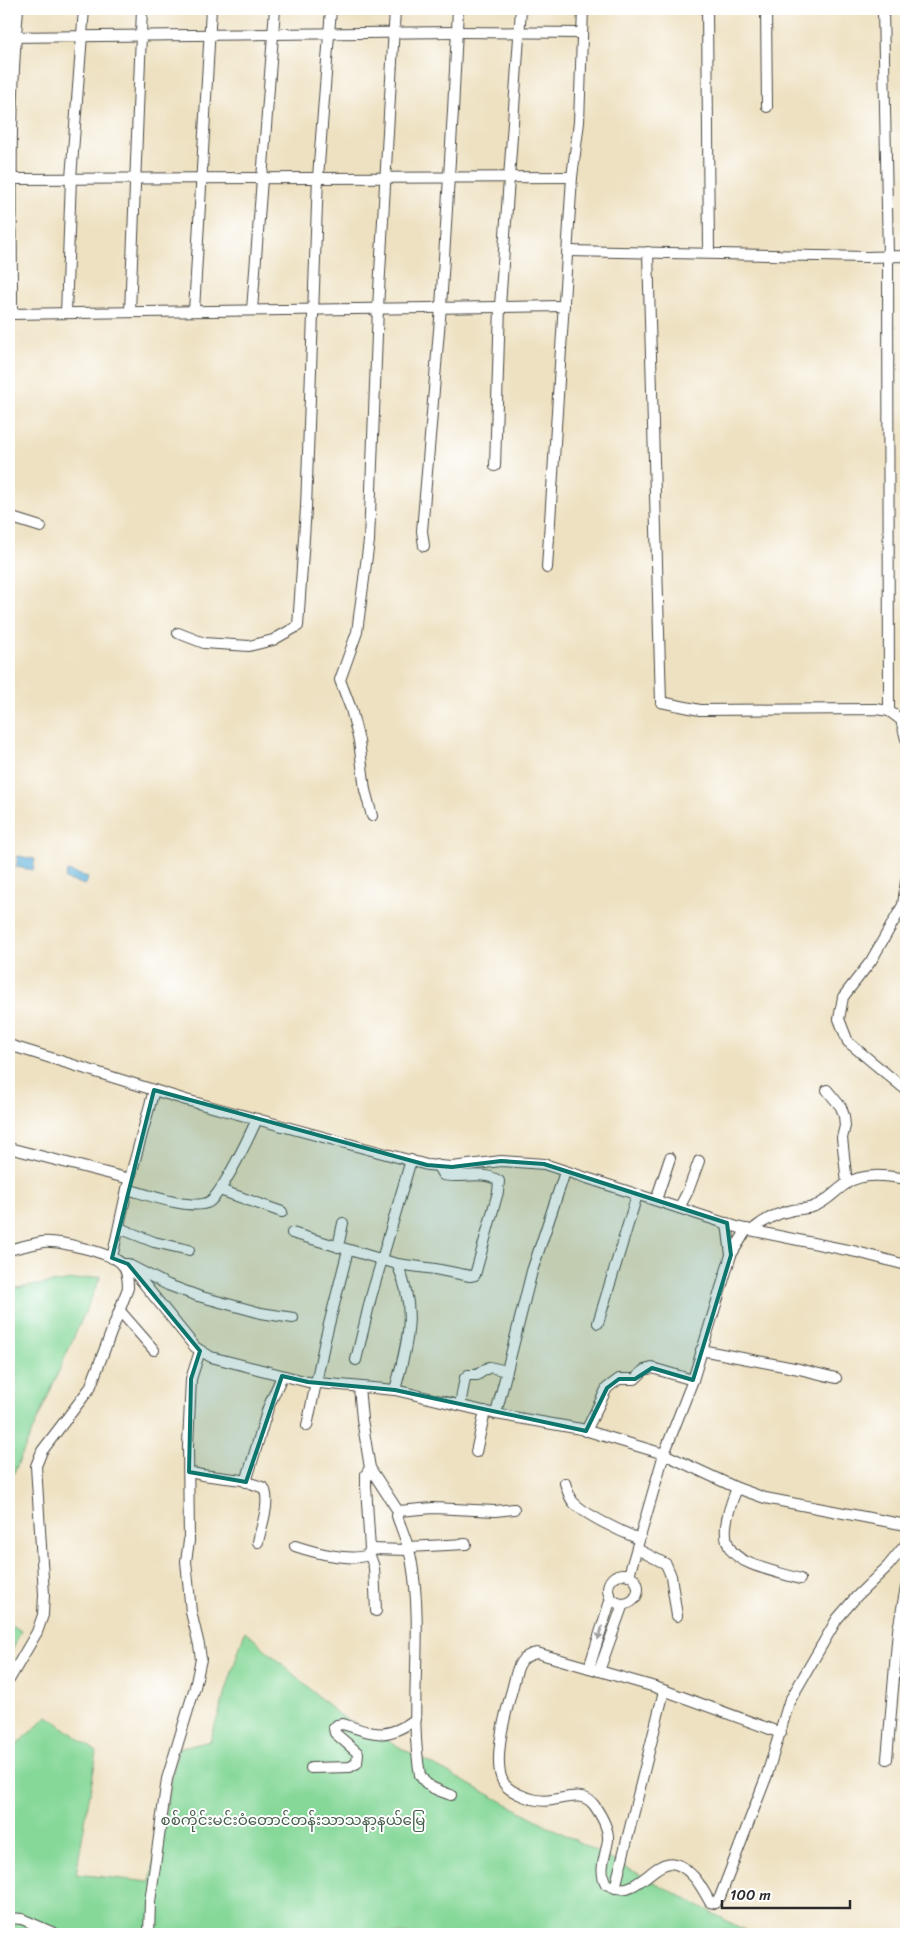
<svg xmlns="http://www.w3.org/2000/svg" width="915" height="1943" font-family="Sriracha,'Noto Sans Myanmar',sans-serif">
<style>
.green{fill:#86d899;stroke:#588262}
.water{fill:#5eb0d9;stroke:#446e82}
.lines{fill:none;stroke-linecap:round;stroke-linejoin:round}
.minor-casing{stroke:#484642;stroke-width:12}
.minor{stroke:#fff;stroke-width:10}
.oneway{fill:#a0a0a0}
.marked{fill:#0f766e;fill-opacity:0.2;stroke:#0f766e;stroke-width:4;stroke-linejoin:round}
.labels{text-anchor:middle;stroke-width:4;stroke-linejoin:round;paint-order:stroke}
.park-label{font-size:15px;fill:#465f4c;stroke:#fff}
</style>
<rect width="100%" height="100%" fill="#fff"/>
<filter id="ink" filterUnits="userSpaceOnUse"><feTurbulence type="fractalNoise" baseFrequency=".02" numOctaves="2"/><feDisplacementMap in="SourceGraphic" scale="10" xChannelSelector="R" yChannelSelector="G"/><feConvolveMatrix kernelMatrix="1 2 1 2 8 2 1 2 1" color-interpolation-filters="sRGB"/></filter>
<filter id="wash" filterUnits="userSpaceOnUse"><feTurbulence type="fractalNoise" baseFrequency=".0096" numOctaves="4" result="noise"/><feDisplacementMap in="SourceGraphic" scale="20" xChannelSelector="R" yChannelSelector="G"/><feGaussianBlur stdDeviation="1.12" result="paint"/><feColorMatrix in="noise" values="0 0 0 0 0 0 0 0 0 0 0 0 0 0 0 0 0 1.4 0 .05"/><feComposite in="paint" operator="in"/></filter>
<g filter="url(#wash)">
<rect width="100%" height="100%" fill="#eee1c1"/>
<!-- green -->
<g class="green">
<path d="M 101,1276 L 9,1484 L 9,1289 Z"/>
<path d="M 9,1624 L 21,1631 L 9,1658 Z"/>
<path d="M 245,1631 L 339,1715 L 752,1934 L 9,1934 L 9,1752 L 48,1716 L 97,1752 L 76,1874 L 150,1882 L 178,1749 L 210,1741 Z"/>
</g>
<!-- water -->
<g class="water">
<path d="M 18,856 L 35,859 L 33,870 L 16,867 Z"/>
<path d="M 67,871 L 88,877 L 85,885 L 65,879 Z"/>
</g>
</g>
<g filter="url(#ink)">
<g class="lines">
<!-- minor casing -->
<g class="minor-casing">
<g id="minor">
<path d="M 707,9 L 709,253"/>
<path d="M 766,9 L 767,107"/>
<path d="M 883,9 L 888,256 L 889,711"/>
<path d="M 9,37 L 456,32 L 581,33"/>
<path d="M 9,179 L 572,177"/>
<path d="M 568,251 L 866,257 L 906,256"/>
<path d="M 648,252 L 661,702 L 700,710 L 876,709 L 889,711 L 901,720 L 906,739"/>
<path d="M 252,310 L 275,9"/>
<path d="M 194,311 L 211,9"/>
<path d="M 130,312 L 142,9"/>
<path d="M 66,313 L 71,178 L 84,9"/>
<path d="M 9,314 L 564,306"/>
<path d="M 12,314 C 12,212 9,110 18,9"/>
<path d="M 495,466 L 500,306 L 521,9"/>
<path d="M 9,517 L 41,527"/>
<path d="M 424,546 L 422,531 L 441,307 L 453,111 L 458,9"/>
<path d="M 547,568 L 572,177 L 579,122 L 583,9"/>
<path d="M 178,633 L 204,643 L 249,646 L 273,640 L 298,626 L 306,508 L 318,177 L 331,9"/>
<path d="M 372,816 L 365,790 L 359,741 L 351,709 L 340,680 L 357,632 L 369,541 L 378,308 L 395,9"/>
<path d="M 906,881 L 903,905 L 871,961 L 843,997 L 839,1019 L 848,1042 L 906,1090"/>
<path d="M 9,1045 L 186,1100 L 427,1165 L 452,1167 L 501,1161 L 544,1164 L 740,1228 L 857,1252 L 906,1265"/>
<path d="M 827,1090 L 841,1107 L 844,1116 L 845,1126 L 842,1138 L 847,1183"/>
<path d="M 9,1148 L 130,1179"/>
<path d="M 127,1189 C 145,1194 192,1211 209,1202 C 222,1194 250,1135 257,1119"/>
<path d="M 220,1190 L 282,1212"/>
<path d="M 656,1200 L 670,1158"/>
<path d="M 679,1208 L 688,1191 L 699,1161"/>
<path d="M 727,1223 L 731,1255"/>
<path d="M 119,1228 L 154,1242 L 189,1250"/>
<path d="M 752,1230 C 764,1220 777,1213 793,1210 C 800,1209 808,1209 815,1206 C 828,1201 835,1191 846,1184 C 862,1172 888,1176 906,1179"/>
<path d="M 292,1233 L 397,1264 L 435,1269 L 470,1276 L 475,1275 L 498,1192 L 499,1181 C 482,1170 462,1179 443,1175 L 437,1165"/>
<path d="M 338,1247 L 343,1223"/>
<path d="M 9,1250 C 20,1247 32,1244 43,1242 C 57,1240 110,1253 121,1263 C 127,1269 128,1280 128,1288 L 90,1388 L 42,1451 L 36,1466 L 44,1594 L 43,1615 L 37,1632 L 9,1680"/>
<path d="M 112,1258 L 127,1189 L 154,1090"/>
<path d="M 122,1264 L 128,1264 L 195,1347 L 211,1357 L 308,1382 L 395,1390 L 496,1414 L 581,1429 L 664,1454 L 737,1488 L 765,1498 L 906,1525"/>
<path d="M 131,1266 L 168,1285 L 198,1296 L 261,1313 L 293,1318"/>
<path d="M 120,1311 L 154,1350"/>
<path d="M 598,1323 L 637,1195"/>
<path d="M 701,1350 L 799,1369 L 836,1378"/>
<path d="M 356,1360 L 371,1297 L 411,1160"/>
<path d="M 359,1387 L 362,1419 L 370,1468 L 398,1511 L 397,1516 C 402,1531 410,1547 412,1564 C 424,1633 408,1706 420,1775 C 427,1788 438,1790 451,1795"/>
<path d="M 395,1390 C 407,1344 418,1310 397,1264"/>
<path d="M 460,1405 L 465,1378 L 468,1375 L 477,1375 L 489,1367 L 507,1371"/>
<path d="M 496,1414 L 532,1271 L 565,1172"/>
<path d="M 307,1426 L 325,1340 L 348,1250"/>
<path d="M 586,1431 L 607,1388 L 619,1379 L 635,1379 L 644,1370 L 652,1368 L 693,1380"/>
<path d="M 476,1452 L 485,1411"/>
<path d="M 189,1472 L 202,1475 L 242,1480 L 264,1488 C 271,1502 261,1527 258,1542"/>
<path d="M 246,1482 L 268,1408 L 282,1376"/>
<path d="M 565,1483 C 567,1489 569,1497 573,1502 C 585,1515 622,1532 639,1539"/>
<path d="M 737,1488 C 707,1561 740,1561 800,1579"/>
<path d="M 398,1511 L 433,1508 L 495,1511 L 514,1509"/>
<path d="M 295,1546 C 313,1552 350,1562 368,1555 L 370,1549 L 366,1486 L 366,1474 L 370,1468"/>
<path d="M 408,1547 L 466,1544"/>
<path d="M 370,1549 L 409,1550"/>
<path d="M 637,1549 L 666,1564 L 671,1576 L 677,1616"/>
<path d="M 369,1553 L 374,1567 L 376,1611"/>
<circle cx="623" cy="1589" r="15"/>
<path d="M 629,1575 L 664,1454 L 693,1380 L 731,1255 L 747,1229"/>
<path d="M 589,1668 L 611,1598"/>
<path d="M 599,1671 L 623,1604"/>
<path d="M 781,1733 L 655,1687 L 537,1653 C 518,1656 517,1670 513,1686 C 507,1708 489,1768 506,1786 C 510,1790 518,1794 523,1796 C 533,1800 542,1802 552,1800 C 567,1798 583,1791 594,1805 C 601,1815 609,1828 608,1840 C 606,1855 598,1870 606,1884 C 614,1888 623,1891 632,1886 C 655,1875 666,1847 693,1876 C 700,1883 705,1894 710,1902 L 715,1903 L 720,1897 L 767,1775 L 789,1702 L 837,1619 L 856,1597 L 888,1566 L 906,1544"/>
<path d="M 887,1759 L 898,1630 L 906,1587"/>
<path d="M 311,1768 L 350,1767 L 357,1763 L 358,1753 L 335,1733 L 334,1728 L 337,1725 L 343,1724 C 376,1735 386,1740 416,1719"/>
<path d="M 615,1888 L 664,1691"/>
<path d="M 9,1918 L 22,1919 L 56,1934"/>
<path d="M 149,1934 L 150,1902 L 167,1779 L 195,1687 L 201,1659 L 199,1645 L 191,1612 L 186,1561 L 189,1541 L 188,1445 L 191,1379 L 200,1351"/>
</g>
</g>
<!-- minor -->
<use href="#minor" class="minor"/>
</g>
<!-- one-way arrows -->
<defs><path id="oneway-solid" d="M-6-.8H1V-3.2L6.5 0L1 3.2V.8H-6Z" transform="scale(1.25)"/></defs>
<use class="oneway" href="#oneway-solid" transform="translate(600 1633) rotate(107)"/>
</g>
<!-- marked area -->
<path class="marked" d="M 154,1090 L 427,1165 L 452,1167 L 501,1161 L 544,1164 L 727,1223 L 731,1255 L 693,1380 L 652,1368 L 635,1379 L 619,1379 L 607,1388 L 586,1431 L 395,1390 L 308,1382 L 282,1376 L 246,1482 L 189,1472 L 191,1379 L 200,1351 L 128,1264 L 112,1258 Z"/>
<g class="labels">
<!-- park labels -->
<g class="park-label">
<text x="293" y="1825">စစ်ကိုင်းမင်းဝံတောင်တန်းသာသနာ့နယ်မြေ</text>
</g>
</g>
<!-- margin -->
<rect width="915" height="1943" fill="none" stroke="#fff" stroke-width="30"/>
<!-- scale -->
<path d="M722 1900v8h128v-8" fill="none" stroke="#2b2b2b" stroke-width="2.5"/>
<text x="730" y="1900" font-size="15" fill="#2b2b2b" stroke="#ffffff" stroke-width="4" paint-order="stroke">100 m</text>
</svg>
